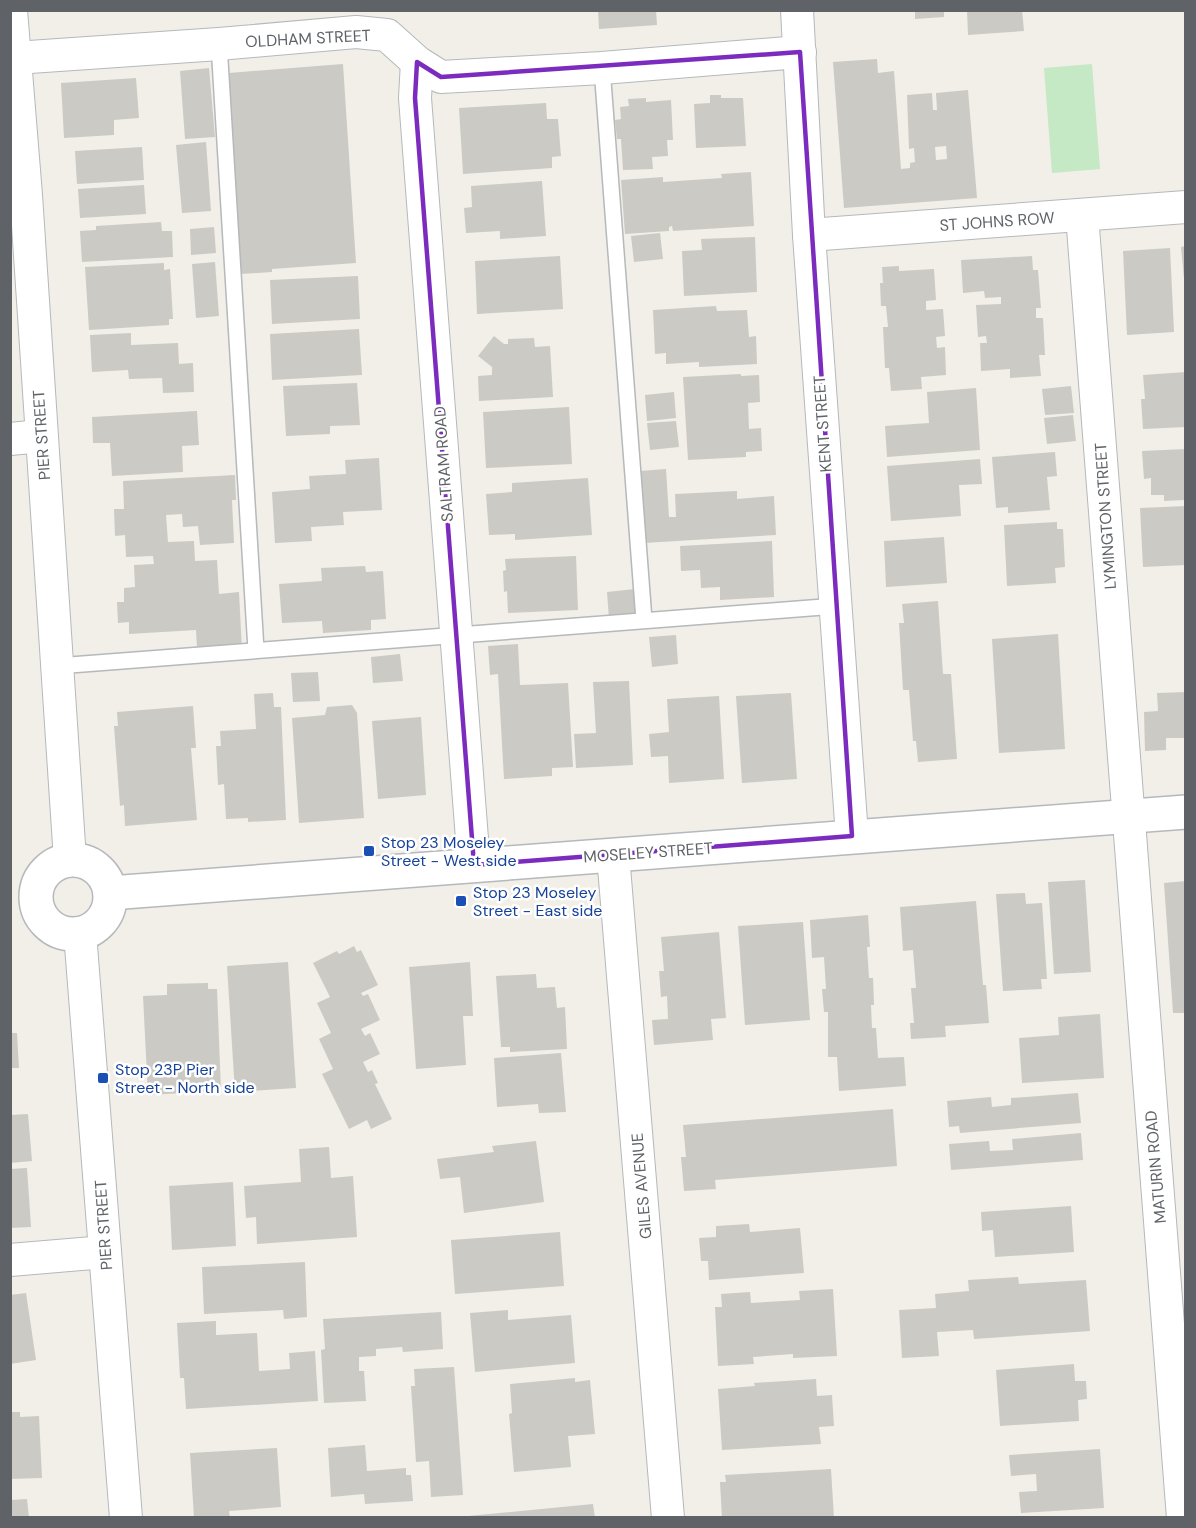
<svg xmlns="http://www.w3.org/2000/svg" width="1196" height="1528" font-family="'DM Sans',sans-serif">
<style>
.green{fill:#c5e8c5}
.building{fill:#cccac5;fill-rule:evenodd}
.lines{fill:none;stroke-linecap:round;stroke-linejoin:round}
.service-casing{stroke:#b5b8bc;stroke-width:18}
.minor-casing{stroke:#b5b8bc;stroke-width:34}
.tertiary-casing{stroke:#b5b8bc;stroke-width:36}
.service{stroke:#fff;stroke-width:15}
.minor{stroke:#fff;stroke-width:32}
.tertiary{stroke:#fff;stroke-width:33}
.marked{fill:none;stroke:#7b2cbf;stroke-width:4.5;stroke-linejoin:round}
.transit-dot{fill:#1a4fb4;stroke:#fff;stroke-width:2}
.labels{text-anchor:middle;stroke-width:5;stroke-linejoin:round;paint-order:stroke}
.street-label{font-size:16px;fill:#5f6368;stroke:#fff}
.transit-label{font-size:16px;fill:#164399;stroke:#fff;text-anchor:start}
</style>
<rect width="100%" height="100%" fill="#f1efe8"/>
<!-- green -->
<path class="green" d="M 1092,64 L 1100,169 L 1052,173 L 1044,68 Z"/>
<!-- building -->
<g class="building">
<path d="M 598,10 L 656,10 L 657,25 L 599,29 Z"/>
<path d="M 915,10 L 944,10 L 944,17 L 915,19 Z"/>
<path d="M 967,10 L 1022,10 L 1024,31 L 968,35 Z"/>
<path d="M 877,59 L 878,73 L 894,71 L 901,169 L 910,168 L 910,163 L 915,162 L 914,148 L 909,149 L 907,95 L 932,93 L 933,110 L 937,110 L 936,93 L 968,90 L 977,198 L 844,208 L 833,62 ZM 946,146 L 947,159 L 936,160 L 935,147 Z"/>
<path d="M 343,64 L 356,263 L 272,269 L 272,272 L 241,274 L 229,73 Z"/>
<path d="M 209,68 L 215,137 L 185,139 L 180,71 Z"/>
<path d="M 136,78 L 139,118 L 114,120 L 114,135 L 64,138 L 61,83 Z"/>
<path d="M 710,95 L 721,95 L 721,98 L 743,98 L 746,146 L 696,148 L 694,104 L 710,103 Z"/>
<path d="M 646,98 L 646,102 L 671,100 L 673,140 L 667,140 L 668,156 L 652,157 L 653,169 L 623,170 L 621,139 L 617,139 L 615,120 L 621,119 L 620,107 L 629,106 L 628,99 Z"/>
<path d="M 546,103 L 547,119 L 558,119 L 561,156 L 552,157 L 552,168 L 463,174 L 459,108 Z"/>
<path d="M 206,142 L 211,211 L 182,213 L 176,145 Z"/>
<path d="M 142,147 L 144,180 L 77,184 L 75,151 Z"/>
<path d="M 751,172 L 754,226 L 673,231 L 672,226 L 669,227 L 669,231 L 625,234 L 621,180 L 663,177 L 663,182 L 722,178 L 721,174 Z"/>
<path d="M 542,181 L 546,236 L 500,239 L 500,231 L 466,233 L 464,208 L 472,207 L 471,186 Z"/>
<path d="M 144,185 L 146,214 L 80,218 L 78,189 Z"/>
<path d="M 161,222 L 162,231 L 172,231 L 173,257 L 82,262 L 80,231 L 96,230 L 96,226 Z"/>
<path d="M 214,227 L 216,253 L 191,255 L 190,229 Z"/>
<path d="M 660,233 L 663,259 L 634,262 L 631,236 Z"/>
<path d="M 755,237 L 757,292 L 684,296 L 682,251 L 702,250 L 701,239 Z"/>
<path d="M 1186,246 L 1186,279 L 1184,279 L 1181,247 Z"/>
<path d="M 1170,248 L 1174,332 L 1127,335 L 1123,251 Z"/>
<path d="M 560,256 L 563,309 L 477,314 L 475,261 Z"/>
<path d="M 1032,256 L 1033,270 L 1038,270 L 1041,308 L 1036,308 L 1036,318 L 1043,318 L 1045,355 L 1039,355 L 1041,376 L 1010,378 L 1010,369 L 981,371 L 980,343 L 987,343 L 986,336 L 978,337 L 976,305 L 1001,304 L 1001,297 L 985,298 L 984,291 L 963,293 L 961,260 Z"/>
<path d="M 215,262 L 219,316 L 196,318 L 192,264 Z"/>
<path d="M 164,263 L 164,270 L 170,269 L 173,319 L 169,319 L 169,325 L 89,330 L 85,267 Z"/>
<path d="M 899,266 L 899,271 L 934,269 L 936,300 L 926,301 L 926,310 L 943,309 L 945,336 L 936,337 L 937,348 L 945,347 L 946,375 L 921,377 L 922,389 L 891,391 L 889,368 L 885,368 L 883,327 L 888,327 L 886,306 L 881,306 L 880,283 L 883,283 L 882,267 Z"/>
<path d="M 358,276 L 360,319 L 272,324 L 270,280 Z"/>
<path d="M 716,306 L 717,311 L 747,310 L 749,337 L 756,336 L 757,364 L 699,367 L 699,362 L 666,364 L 666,353 L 655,354 L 653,310 Z"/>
<path d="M 359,329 L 362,375 L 272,380 L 270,334 Z"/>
<path d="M 131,333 L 131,345 L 178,343 L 179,364 L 193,363 L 194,392 L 163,393 L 162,378 L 129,379 L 128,370 L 92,372 L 90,335 Z"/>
<path d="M 494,336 L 504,344 L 508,344 L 508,339 L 534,338 L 535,347 L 550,346 L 553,397 L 479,401 L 478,376 L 492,375 L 492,367 L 478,356 Z"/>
<path d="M 1186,372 L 1186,427 L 1143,429 L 1141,399 L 1145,399 L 1143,375 Z"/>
<path d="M 741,374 L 741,376 L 759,375 L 760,402 L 748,403 L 749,429 L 761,428 L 762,451 L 746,452 L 746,457 L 688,460 L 683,377 Z"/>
<path d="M 357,383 L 360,425 L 330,426 L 330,434 L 286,436 L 283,386 Z"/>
<path d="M 1071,386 L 1074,413 L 1045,415 L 1042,389 Z"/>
<path d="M 976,388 L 980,450 L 887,457 L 885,426 L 929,423 L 927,392 Z"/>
<path d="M 674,392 L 676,418 L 647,421 L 645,395 Z"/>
<path d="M 569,407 L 572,464 L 486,468 L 483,412 Z"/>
<path d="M 197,411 L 199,445 L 182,446 L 183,472 L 112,476 L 110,443 L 93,443 L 92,417 Z"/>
<path d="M 1073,415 L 1076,441 L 1047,444 L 1044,418 Z"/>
<path d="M 676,421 L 679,447 L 650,450 L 647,423 Z"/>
<path d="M 1186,449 L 1184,500 L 1164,501 L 1164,495 L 1151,495 L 1151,478 L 1144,479 L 1142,451 Z"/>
<path d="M 1055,452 L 1057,476 L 1047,477 L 1050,510 L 1008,513 L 1008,507 L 996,508 L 992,457 Z"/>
<path d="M 379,458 L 382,510 L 343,512 L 344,525 L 311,527 L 312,541 L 275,543 L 272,492 L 310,489 L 309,476 L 346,474 L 345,460 Z"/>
<path d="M 980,459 L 982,484 L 959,485 L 961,516 L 891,521 L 887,466 Z"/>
<path d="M 666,469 L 669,517 L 676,517 L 675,494 L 737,491 L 737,499 L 774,496 L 776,535 L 644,543 L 640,471 Z"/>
<path d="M 235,475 L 236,500 L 232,500 L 234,543 L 200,545 L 198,526 L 183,527 L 182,514 L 166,515 L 168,542 L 194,541 L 195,561 L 217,560 L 219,594 L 239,592 L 242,650 L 197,648 L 196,630 L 129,634 L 129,622 L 118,623 L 117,602 L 124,602 L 124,588 L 135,587 L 134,565 L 154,564 L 153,556 L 126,557 L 125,535 L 115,536 L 114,509 L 124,509 L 123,481 Z"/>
<path d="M 588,478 L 592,535 L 515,540 L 515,534 L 489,535 L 486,494 L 512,492 L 512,483 Z"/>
<path d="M 1186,506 L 1186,565 L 1143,567 L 1140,508 Z"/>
<path d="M 1057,522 L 1057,529 L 1063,529 L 1065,567 L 1055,568 L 1056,583 L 1007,586 L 1004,525 Z"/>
<path d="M 944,537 L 947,583 L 886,587 L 884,541 Z"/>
<path d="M 772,541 L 774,597 L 720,600 L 720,587 L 701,588 L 700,570 L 681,571 L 680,546 Z"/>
<path d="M 576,556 L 578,610 L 508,613 L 507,591 L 504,592 L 503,571 L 506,570 L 505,559 Z"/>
<path d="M 365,566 L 366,572 L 383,571 L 386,619 L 371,620 L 371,630 L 323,633 L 322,621 L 282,623 L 279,584 L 322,581 L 321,568 Z"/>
<path d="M 635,589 L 638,616 L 609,619 L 607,592 Z"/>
<path d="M 938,601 L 943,674 L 951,674 L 957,759 L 918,762 L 916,741 L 913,741 L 909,690 L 903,690 L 899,623 L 904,623 L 902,604 Z"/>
<path d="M 1058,634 L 1065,749 L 999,753 L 992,639 Z"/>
<path d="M 676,635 L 678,664 L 652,667 L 649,637 Z"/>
<path d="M 518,644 L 520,685 L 568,683 L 573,767 L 552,768 L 552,776 L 504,779 L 498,674 L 490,675 L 488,646 Z"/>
<path d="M 400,654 L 403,681 L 373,683 L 371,657 Z"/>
<path d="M 318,672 L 320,701 L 293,702 L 291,673 Z"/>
<path d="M 629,681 L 633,765 L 576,768 L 574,734 L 596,733 L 593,682 Z"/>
<path d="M 1186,692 L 1186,738 L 1166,738 L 1166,750 L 1145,751 L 1144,712 L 1158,711 L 1157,693 Z"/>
<path d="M 273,693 L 274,707 L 281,707 L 286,820 L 248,822 L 248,818 L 226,819 L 224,784 L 218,785 L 216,746 L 221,746 L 220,731 L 256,729 L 254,694 Z"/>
<path d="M 791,693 L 797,779 L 742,783 L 736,696 Z"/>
<path d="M 719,696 L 724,779 L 669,783 L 668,756 L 651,757 L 649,734 L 669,732 L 667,699 Z"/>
<path d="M 352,705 L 357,713 L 364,818 L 299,823 L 292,718 L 325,715 L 327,707 Z"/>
<path d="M 193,706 L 196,748 L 191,748 L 197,820 L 125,826 L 124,805 L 120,806 L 114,726 L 118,726 L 117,712 Z"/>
<path d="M 421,717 L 426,795 L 378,799 L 372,721 Z"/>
<path d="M 1085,880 L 1091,972 L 1054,974 L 1048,882 Z"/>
<path d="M 1186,881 L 1186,1013 L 1173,1013 L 1164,883 Z"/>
<path d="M 1025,893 L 1026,904 L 1042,903 L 1047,979 L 1041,979 L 1042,989 L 1003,991 L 996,894 Z"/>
<path d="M 976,901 L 983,985 L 986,985 L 989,1023 L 945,1026 L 946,1037 L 911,1039 L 910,1023 L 914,1023 L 911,988 L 916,988 L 913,950 L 903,951 L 900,907 Z"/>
<path d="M 868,915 L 870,947 L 867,947 L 869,978 L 873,978 L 874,1005 L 871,1005 L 872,1028 L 876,1028 L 878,1058 L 904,1057 L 906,1086 L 839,1091 L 837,1057 L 828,1057 L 828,1012 L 824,1012 L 822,989 L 826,989 L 824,957 L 812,958 L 810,920 Z"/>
<path d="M 803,922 L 810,1020 L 745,1025 L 738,926 Z"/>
<path d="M 719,932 L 726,1018 L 711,1019 L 713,1040 L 654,1045 L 652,1020 L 668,1019 L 667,996 L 661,997 L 659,971 L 664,971 L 661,937 Z"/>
<path d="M 354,946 L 357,952 L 361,950 L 378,985 L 361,993 L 363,996 L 368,994 L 380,1020 L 361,1029 L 365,1036 L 370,1033 L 380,1054 L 363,1062 L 368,1072 L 372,1070 L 378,1083 L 375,1084 L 392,1119 L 371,1129 L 367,1120 L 349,1129 L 322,1074 L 333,1069 L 319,1039 L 331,1033 L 317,1003 L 330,997 L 313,963 L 337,951 L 339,954 Z"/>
<path d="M 288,962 L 296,1088 L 235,1092 L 227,966 Z"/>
<path d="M 470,962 L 473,1016 L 463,1016 L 466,1065 L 416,1069 L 409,967 Z"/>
<path d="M 536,974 L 537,988 L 555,987 L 557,1008 L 565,1007 L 567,1049 L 510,1052 L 510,1047 L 501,1047 L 496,976 Z"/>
<path d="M 208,983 L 208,989 L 217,989 L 221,1091 L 148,1095 L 143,996 L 167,995 L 167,984 Z"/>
<path d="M 1100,1014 L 1104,1078 L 1022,1083 L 1019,1038 L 1059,1035 L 1058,1017 Z"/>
<path d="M 10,1033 L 17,1033 L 19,1068 L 10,1068 Z"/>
<path d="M 561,1053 L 566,1112 L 539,1113 L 538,1104 L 497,1107 L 494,1058 Z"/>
<path d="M 1078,1093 L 1081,1123 L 960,1133 L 959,1126 L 949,1127 L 947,1101 L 991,1097 L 992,1107 L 1011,1105 L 1011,1098 Z"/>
<path d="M 893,1109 L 897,1166 L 715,1180 L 716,1189 L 684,1191 L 681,1157 L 686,1157 L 683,1125 Z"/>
<path d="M 28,1114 L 32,1161 L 10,1163 L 10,1115 Z"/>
<path d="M 1081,1133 L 1083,1160 L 951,1170 L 949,1144 L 989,1141 L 990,1151 L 1013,1150 L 1012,1139 Z"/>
<path d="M 536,1141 L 544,1202 L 464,1213 L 460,1177 L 440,1179 L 437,1159 L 494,1152 L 492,1146 Z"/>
<path d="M 329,1147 L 331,1178 L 353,1176 L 357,1237 L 257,1244 L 256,1217 L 246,1218 L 244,1186 L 301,1182 L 299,1149 Z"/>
<path d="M 27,1168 L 31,1227 L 10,1228 L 10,1169 Z"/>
<path d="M 233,1182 L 236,1246 L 172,1250 L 169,1186 Z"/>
<path d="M 1071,1206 L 1074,1252 L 995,1257 L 993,1230 L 982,1231 L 981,1212 Z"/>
<path d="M 749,1224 L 750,1232 L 800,1228 L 804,1273 L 709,1280 L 708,1261 L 701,1261 L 699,1238 L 716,1237 L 716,1226 Z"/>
<path d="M 560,1232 L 564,1286 L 455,1294 L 451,1240 Z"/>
<path d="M 305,1262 L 307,1317 L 284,1319 L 283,1310 L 204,1314 L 202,1267 Z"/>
<path d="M 1018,1277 L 1019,1284 L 1086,1280 L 1090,1331 L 974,1339 L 973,1330 L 937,1332 L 939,1356 L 902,1358 L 899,1310 L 936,1308 L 935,1294 L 969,1291 L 968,1280 Z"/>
<path d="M 833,1289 L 837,1356 L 793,1358 L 793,1354 L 753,1357 L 754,1364 L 718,1366 L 715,1307 L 722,1307 L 721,1294 L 750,1292 L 751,1303 L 800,1300 L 799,1291 Z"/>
<path d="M 26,1293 L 36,1360 L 10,1364 L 10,1295 Z"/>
<path d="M 508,1310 L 508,1320 L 571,1315 L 575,1363 L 475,1372 L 470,1313 Z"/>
<path d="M 441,1312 L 443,1349 L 403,1352 L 402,1347 L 376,1349 L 376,1356 L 359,1357 L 359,1371 L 364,1371 L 366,1401 L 324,1403 L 321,1350 L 325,1349 L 323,1319 Z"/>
<path d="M 216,1321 L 216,1335 L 257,1333 L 259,1371 L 290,1369 L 289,1353 L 315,1351 L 318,1401 L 186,1409 L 184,1378 L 180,1378 L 177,1323 Z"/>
<path d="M 1074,1364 L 1075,1381 L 1086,1381 L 1087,1399 L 1078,1400 L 1079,1421 L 1000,1426 L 996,1370 Z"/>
<path d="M 454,1367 L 463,1495 L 431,1497 L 429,1461 L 416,1462 L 411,1386 L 415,1386 L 414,1369 Z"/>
<path d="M 575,1378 L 575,1382 L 590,1380 L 595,1434 L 568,1436 L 571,1467 L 514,1472 L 509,1414 L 512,1413 L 510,1384 Z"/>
<path d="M 816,1379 L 817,1396 L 832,1395 L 834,1426 L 819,1427 L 821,1444 L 722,1450 L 718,1389 L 755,1386 L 754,1383 Z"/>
<path d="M 10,1412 L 20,1412 L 20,1417 L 39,1416 L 42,1478 L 10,1479 Z"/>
<path d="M 365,1445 L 367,1471 L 406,1468 L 406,1475 L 411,1475 L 413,1501 L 365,1504 L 364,1494 L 331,1497 L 328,1448 Z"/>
<path d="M 277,1448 L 281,1507 L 229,1511 L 230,1518 L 194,1518 L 190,1453 Z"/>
<path d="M 1100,1449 L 1104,1508 L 1021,1513 L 1019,1492 L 1037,1491 L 1036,1474 L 1011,1476 L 1009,1455 Z"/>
<path d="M 831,1469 L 834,1518 L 722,1518 L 720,1482 L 726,1482 L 725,1475 Z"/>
<path d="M 27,1499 L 29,1518 L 10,1518 L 10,1500 Z"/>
<path d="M 593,1504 L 595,1518 L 468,1518 L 468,1516 Z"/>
</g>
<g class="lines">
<!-- service casing -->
<g class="service-casing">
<g id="service">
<path d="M 219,44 L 256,650"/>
<path d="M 602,68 L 644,620"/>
<path d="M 57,666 L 836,606"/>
</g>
</g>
<!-- minor casing -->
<g class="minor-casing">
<g id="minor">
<path d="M 11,10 L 26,195 L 70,860"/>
<path d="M 797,10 L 809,235 L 852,836"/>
<path d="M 15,58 L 219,44 L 356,32 L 387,35 L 417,62 L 441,77 L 602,68 L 800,52"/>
<path d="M 417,62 L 415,98 L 474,865"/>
<path d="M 1082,215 L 1183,1518"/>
<path d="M 809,235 L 1186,207"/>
<path d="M 10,439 L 41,436"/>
<path d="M 613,855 L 668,1518"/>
<path d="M 80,933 L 126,1518"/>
<path d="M 10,1260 L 105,1252"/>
</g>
</g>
<!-- tertiary casing -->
<g class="tertiary-casing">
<g id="tertiary">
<circle cx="73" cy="897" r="37"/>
<path d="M 110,893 L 1186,812"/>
</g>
</g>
<!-- service -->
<use href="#service" class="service"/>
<!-- minor -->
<use href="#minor" class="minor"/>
<!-- tertiary -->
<use href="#tertiary" class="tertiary"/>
</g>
<!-- marked area -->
<path class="marked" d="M 800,52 L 852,836 L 474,865 L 415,98 L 417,62 L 441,77 Z"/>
<!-- markers -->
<g class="transit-dot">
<rect x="363" y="845" width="12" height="12" rx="3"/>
<rect x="455" y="895" width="12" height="12" rx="3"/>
<rect x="97" y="1072" width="12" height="12" rx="3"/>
</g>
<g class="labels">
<!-- street labels -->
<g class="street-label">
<text transform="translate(308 38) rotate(-3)" y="6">OLDHAM STREET</text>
<text transform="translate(997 221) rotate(-4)" y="6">ST JOHNS ROW</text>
<text transform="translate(822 424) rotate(-94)" y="6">KENT STREET</text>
<text transform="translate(41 435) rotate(-94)" y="6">PIER STREET</text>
<text transform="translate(443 464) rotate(-94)" y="6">SALTRAM ROAD</text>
<text transform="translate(1105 516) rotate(-94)" y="6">LYMINGTON STREET</text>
<text transform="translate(648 852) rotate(-4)" y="6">MOSELEY STREET</text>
<text transform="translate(1155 1167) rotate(-95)" y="6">MATURIN ROAD</text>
<text transform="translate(641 1186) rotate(-95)" y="6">GILES AVENUE</text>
<text transform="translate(103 1225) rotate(-94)" y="6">PIER STREET</text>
</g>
<!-- transit labels -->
<g class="transit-label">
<text x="381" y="848">Stop 23 Moseley<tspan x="381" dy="18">Street - West side</tspan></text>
<text x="473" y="898">Stop 23 Moseley<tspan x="473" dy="18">Street - East side</tspan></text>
<text x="115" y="1075">Stop 23P Pier<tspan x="115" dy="18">Street - North side</tspan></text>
</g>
</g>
<!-- border -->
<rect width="1196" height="1528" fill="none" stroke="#5f6368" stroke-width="24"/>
</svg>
